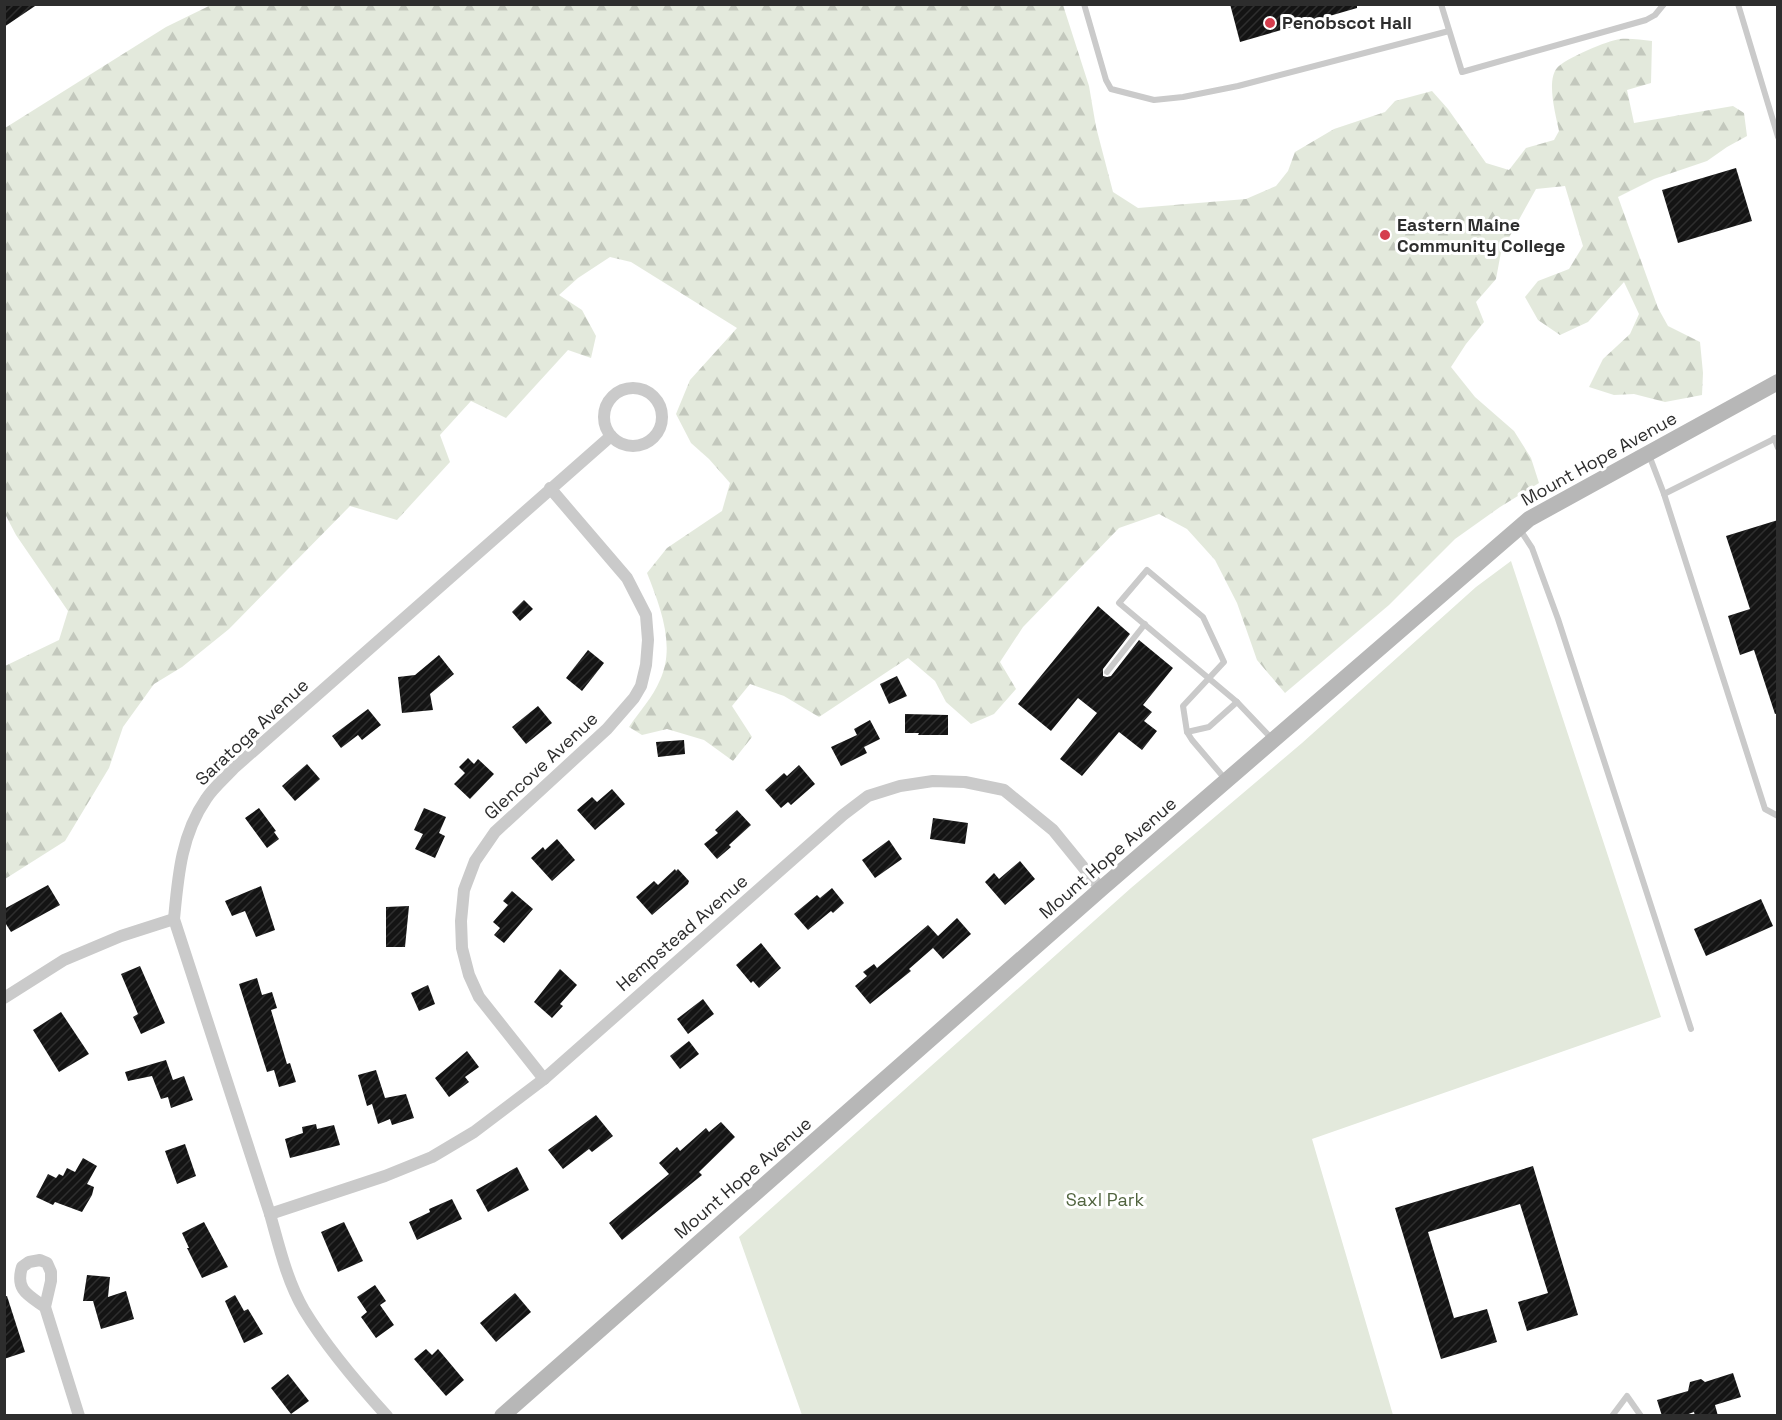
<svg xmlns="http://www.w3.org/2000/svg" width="1782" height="1420" font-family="'Space Grotesk',sans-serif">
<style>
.forest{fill:url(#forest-firs)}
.park{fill:#e3e9dc}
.building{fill:url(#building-hatch)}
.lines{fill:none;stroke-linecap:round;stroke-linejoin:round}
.lane{stroke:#cacaca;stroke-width:6}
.street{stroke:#cacaca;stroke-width:12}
.secondary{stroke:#b7b7b7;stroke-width:16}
.poi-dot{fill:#d53e4e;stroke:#fff;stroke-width:2}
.labels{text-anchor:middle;stroke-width:6;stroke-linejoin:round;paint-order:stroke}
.poi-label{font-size:18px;font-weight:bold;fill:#2d2d2d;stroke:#fff;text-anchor:start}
.street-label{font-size:18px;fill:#2d2d2d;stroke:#fff}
.park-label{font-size:18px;fill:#51643f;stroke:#fff}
</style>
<defs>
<pattern id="forest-firs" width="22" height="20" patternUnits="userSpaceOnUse" patternTransform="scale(1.5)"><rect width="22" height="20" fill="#e3e9dc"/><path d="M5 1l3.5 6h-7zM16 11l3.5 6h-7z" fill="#c3c8bd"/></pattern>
<pattern id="building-hatch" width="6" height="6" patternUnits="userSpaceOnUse" patternTransform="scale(1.5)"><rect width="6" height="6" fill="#141414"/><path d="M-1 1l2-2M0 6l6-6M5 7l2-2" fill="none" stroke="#2e2e2e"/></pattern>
</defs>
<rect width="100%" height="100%" fill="#fff"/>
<!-- forest -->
<path class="forest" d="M 211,5 L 1063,5 L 1089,86 L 1096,127 L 1113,192 L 1138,208 L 1246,199 L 1276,186 L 1288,171 L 1295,152 L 1334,129 L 1385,112 L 1395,101 L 1432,91 L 1448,109 L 1486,163 L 1509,170 L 1526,148 L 1554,140 L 1559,131 C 1556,116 1546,81 1557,68 C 1564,59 1609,40 1620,39 C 1630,38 1642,40 1652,41 L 1651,83 L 1627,90 L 1634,123 L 1733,106 L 1744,113 L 1747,136 L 1727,147 L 1707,161 L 1654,179 L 1618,197 L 1658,308 L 1668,326 L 1700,342 L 1703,373 L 1702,395 L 1665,402 L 1634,394 L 1614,395 L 1589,387 L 1603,359 L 1630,334 L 1639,314 L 1624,282 L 1588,322 L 1560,335 L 1538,320 L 1525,297 L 1538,281 L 1569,269 L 1583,246 L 1565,186 L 1536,189 L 1501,252 L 1496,279 L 1476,302 L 1484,322 L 1466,344 L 1451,367 L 1475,397 L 1514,431 L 1531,458 L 1539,483 L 1500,507 L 1455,539 L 1389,605 L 1285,693 L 1257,660 L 1237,603 L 1215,560 L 1187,529 L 1159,514 L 1119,528 L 1023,627 L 1000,662 L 1016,689 L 994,714 L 971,724 L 946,702 L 935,681 L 908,658 L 819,717 L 784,696 L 750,684 L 732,706 L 752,737 L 733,761 L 704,740 L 667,729 L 642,735 L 629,727 C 639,712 653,697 660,680 C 676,646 660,606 647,573 L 667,548 L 722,511 L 730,483 L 709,459 L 691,443 L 676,414 L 690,380 L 737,328 L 631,262 L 610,257 L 578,278 L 559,295 L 582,310 L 596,336 L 591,358 L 568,350 L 506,418 L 471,401 L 440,435 L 450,462 L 397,520 L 350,506 L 229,629 L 182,667 L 154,684 L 123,727 L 109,768 L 65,841 L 5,879 L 5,666 L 59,640 L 68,611 L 16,535 L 5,514 L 5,128 L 166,27 Z"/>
<!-- park -->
<path class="park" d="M 1511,561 L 1661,1017 L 1312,1139 L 1393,1415 L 802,1415 L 739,1237 L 1131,888 L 1302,743 L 1476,587 Z"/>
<!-- building -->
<g class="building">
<path d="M 4,4 L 38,4 L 4,27 Z"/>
<path d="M 1230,4 L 1357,4 L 1357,8 L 1240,42 Z"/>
<path d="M 1736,168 L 1752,221 L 1678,243 L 1662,190 Z"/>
<path d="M 1778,520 L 1778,713 L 1775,714 L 1754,650 L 1740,655 L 1728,616 L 1750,609 L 1726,536 Z"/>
<path d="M 524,600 L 533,609 L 520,621 L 512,612 Z"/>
<path d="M 1098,606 L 1130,634 L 1103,669 L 1103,676 L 1107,677 L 1111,676 L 1139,640 L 1173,668 L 1143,705 L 1152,712 L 1144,721 L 1157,731 L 1142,750 L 1119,732 L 1082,776 L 1060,759 L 1097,713 L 1078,698 L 1051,731 L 1018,704 Z"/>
<path d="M 588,650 L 604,663 L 582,691 L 566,678 Z"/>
<path d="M 439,655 L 454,674 L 430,694 L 433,710 L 402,713 L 398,677 L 415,675 Z"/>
<path d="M 897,676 L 907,696 L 889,704 L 880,684 Z"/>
<path d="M 538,706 L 552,723 L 526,744 L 512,727 Z"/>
<path d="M 368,709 L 381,725 L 362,740 L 358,735 L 341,748 L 332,736 Z"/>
<path d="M 905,714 L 948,715 L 948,735 L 918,735 L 919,733 L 905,733 Z"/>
<path d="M 870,720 L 880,739 L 864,747 L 867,753 L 841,766 L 831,747 L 857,735 L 854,729 Z"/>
<path d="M 684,740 L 685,754 L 658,757 L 656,742 Z"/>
<path d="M 468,758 L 474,764 L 478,759 L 494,774 L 470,799 L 454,784 L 465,773 L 459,767 Z"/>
<path d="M 307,764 L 320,779 L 295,801 L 282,786 Z"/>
<path d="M 799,765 L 815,784 L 791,805 L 788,802 L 781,808 L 765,790 L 784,773 L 787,776 Z"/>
<path d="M 612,789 L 625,804 L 595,830 L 577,810 L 592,797 L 597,802 Z"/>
<path d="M 259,808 L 276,831 L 274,832 L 279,839 L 267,848 L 245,818 Z"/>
<path d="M 424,808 L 446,817 L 439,833 L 445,836 L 435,858 L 415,849 L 423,834 L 414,830 Z"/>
<path d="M 737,810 L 751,825 L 729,845 L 731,847 L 717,859 L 704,844 L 718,833 L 715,830 Z"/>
<path d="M 933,818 L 968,823 L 965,844 L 930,839 Z"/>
<path d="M 557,839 L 575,860 L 552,881 L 531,858 L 543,847 L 545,850 Z"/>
<path d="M 889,840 L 902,859 L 875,878 L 862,860 Z"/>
<path d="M 1020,861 L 1035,879 L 1005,905 L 985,882 L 994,873 L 999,879 Z"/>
<path d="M 675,869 L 676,871 L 678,869 L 689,881 L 688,884 L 652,915 L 636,897 L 654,881 L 658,885 Z"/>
<path d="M 48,885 L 60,905 L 11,932 L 4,921 L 4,909 Z"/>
<path d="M 261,886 L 275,930 L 256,937 L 245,911 L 232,916 L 225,901 Z"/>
<path d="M 832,888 L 844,903 L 833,913 L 831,911 L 808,930 L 794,914 L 817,895 L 820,898 Z"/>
<path d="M 512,891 L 533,909 L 504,943 L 494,935 L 500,928 L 493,922 L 508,905 L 503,901 Z"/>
<path d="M 1761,899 L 1773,926 L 1706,956 L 1694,929 Z"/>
<path d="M 409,906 L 405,947 L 386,947 L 386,907 Z"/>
<path d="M 957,918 L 971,934 L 943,959 L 933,948 L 909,969 L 911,971 L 870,1004 L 855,986 L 867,976 L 863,972 L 874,964 L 877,968 L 928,925 L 938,936 Z"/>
<path d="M 761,943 L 781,968 L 759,988 L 753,981 L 751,983 L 736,965 Z"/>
<path d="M 140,966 L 165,1023 L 141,1034 L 133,1017 L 138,1014 L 121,974 Z"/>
<path d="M 560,969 L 577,985 L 560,1004 L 563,1006 L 552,1018 L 534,1002 Z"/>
<path d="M 257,978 L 262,995 L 272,992 L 277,1008 L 271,1010 L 287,1064 L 290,1063 L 296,1082 L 279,1087 L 274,1070 L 267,1072 L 239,984 Z"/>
<path d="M 428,985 L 435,1004 L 419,1011 L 411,993 Z"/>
<path d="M 703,999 L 714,1014 L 688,1034 L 677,1019 Z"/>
<path d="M 61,1012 L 89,1054 L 59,1072 L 33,1030 Z"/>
<path d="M 689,1041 L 699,1054 L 680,1069 L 670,1056 Z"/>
<path d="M 467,1051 L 479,1067 L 465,1077 L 469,1082 L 449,1097 L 435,1078 Z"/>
<path d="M 166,1060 L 173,1080 L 184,1076 L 193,1100 L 171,1108 L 168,1097 L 161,1099 L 152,1076 L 128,1081 L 125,1072 Z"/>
<path d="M 376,1070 L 385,1098 L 406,1094 L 414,1118 L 392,1125 L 390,1119 L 378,1124 L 372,1104 L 367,1106 L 358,1075 Z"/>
<path d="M 596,1115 L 613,1136 L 592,1152 L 589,1149 L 563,1169 L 548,1150 Z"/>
<path d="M 721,1122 L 735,1137 L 699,1172 L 702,1175 L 622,1240 L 609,1223 L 669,1174 L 659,1163 L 677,1147 L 680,1151 L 706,1128 L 709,1132 Z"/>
<path d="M 316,1124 L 317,1129 L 334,1125 L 340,1145 L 290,1158 L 285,1139 L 303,1133 L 302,1127 Z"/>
<path d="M 185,1144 L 196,1176 L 177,1184 L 165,1151 Z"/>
<path d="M 83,1158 L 97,1166 L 87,1184 L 94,1187 L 92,1195 L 82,1212 L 55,1202 L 53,1205 L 36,1197 L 48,1174 L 56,1178 L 59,1174 L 63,1176 L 67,1168 L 75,1172 Z"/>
<path d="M 1533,1166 L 1578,1315 L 1527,1331 L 1518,1302 L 1548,1293 L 1520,1204 L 1428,1232 L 1454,1318 L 1487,1309 L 1497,1342 L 1441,1359 L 1395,1208 Z"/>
<path d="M 517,1167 L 529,1190 L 488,1212 L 476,1190 Z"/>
<path d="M 452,1199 L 462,1219 L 417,1240 L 409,1222 L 430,1212 L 429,1209 Z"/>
<path d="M 204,1222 L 228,1267 L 202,1278 L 187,1248 L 189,1248 L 182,1233 Z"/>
<path d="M 344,1222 L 363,1261 L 338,1272 L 321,1232 Z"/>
<path d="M 87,1275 L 110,1277 L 108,1297 L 126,1291 L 134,1319 L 101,1329 L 93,1301 L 83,1301 Z"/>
<path d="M 375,1285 L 386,1301 L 380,1305 L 394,1325 L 376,1338 L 361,1317 L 367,1312 L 357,1297 Z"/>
<path d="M 515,1293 L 531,1312 L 496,1342 L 480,1323 Z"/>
<path d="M 235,1295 L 244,1311 L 248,1309 L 263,1334 L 244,1343 L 225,1301 Z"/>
<path d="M 7,1296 L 25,1352 L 4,1359 L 4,1297 Z"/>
<path d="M 426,1349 L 432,1355 L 438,1349 L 464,1380 L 446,1396 L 414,1359 Z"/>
<path d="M 1733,1373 L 1741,1397 L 1715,1405 L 1718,1416 L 1695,1416 L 1694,1412 L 1683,1416 L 1662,1416 L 1657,1400 L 1688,1391 L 1690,1382 L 1701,1379 L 1705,1382 Z"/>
<path d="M 288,1374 L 309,1401 L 291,1414 L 271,1388 Z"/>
</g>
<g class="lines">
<!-- lane -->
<g class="lane">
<path d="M 1084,4 L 1106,80 L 1111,89 L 1154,100 L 1183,97 L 1238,86 L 1449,31"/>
<path d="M 1441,4 L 1462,72 L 1646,20 L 1655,15 L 1664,4"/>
<path d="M 1738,4 L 1778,137"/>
<path d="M 1774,438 L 1778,448"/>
<path d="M 1649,455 L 1664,494 L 1765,809 L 1778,816"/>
<path d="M 1664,494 L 1778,437"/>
<path d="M 1519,528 L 1532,548 L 1558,619 L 1691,1029"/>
<path d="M 1107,672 L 1145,624"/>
<path d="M 1187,732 L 1209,727 L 1237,702"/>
<path d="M 1226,780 L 1192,740 L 1187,732 L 1183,706 L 1224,662 L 1203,617 L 1147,570 L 1119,603 L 1237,702 L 1273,740"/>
<path d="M 1612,1416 L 1627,1396 L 1641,1416"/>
</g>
<!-- street -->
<g class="street">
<circle cx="633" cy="417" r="29"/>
<path d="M 4,998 L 64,960 L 121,936 L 174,919"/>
<path d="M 544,1079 L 479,997 L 469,975 L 462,948 L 461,921 L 464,890 L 475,861 L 495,832 L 607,729 L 634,698 L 641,686 L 646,665 L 648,640 L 646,615 L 627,578 L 550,488"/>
<path d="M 270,1214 L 385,1176 L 432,1157 L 474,1132 L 544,1079 L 843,815 L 868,796 L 900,786 L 933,781 L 965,782 L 1004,790 L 1053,830 L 1101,889"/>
<path d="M 45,1307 C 28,1295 15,1290 22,1267 L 29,1262 L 40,1260 L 47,1263 L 51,1272 L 51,1281 L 45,1307 L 79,1416"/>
<path d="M 387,1416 C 357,1383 327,1348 304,1310 C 287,1281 279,1246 270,1214 L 174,919 C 178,877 181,835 206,799 C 213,788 225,778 234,768 L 611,436"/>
</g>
<!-- secondary -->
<path class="secondary" d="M 502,1416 L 1101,889 L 1529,519 L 1778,382"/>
</g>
<!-- markers -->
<g class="poi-dot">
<circle cx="1270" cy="23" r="6"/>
<circle cx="1385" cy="235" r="6"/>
</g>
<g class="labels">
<!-- poi labels -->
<g class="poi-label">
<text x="1282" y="29">Penobscot Hall</text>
<text x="1397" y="231">Eastern Maine<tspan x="1397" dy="21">Community College</tspan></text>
</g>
<!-- street labels -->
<g class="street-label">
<text transform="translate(1599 459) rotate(-29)" y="6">Mount Hope Avenue</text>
<text transform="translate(252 732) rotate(-43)" y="6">Saratoga Avenue</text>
<text transform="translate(541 766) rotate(-43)" y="6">Glencove Avenue</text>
<text transform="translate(1108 858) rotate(-41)" y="6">Mount Hope Avenue</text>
<text transform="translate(682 933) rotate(-41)" y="6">Hempstead Avenue</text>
<text transform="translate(743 1178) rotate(-41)" y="6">Mount Hope Avenue</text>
</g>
<!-- park labels -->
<g class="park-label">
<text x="1105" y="1206">Saxl Park</text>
</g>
</g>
<!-- border -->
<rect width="1782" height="1420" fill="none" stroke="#2d2d2d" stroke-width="12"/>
</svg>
